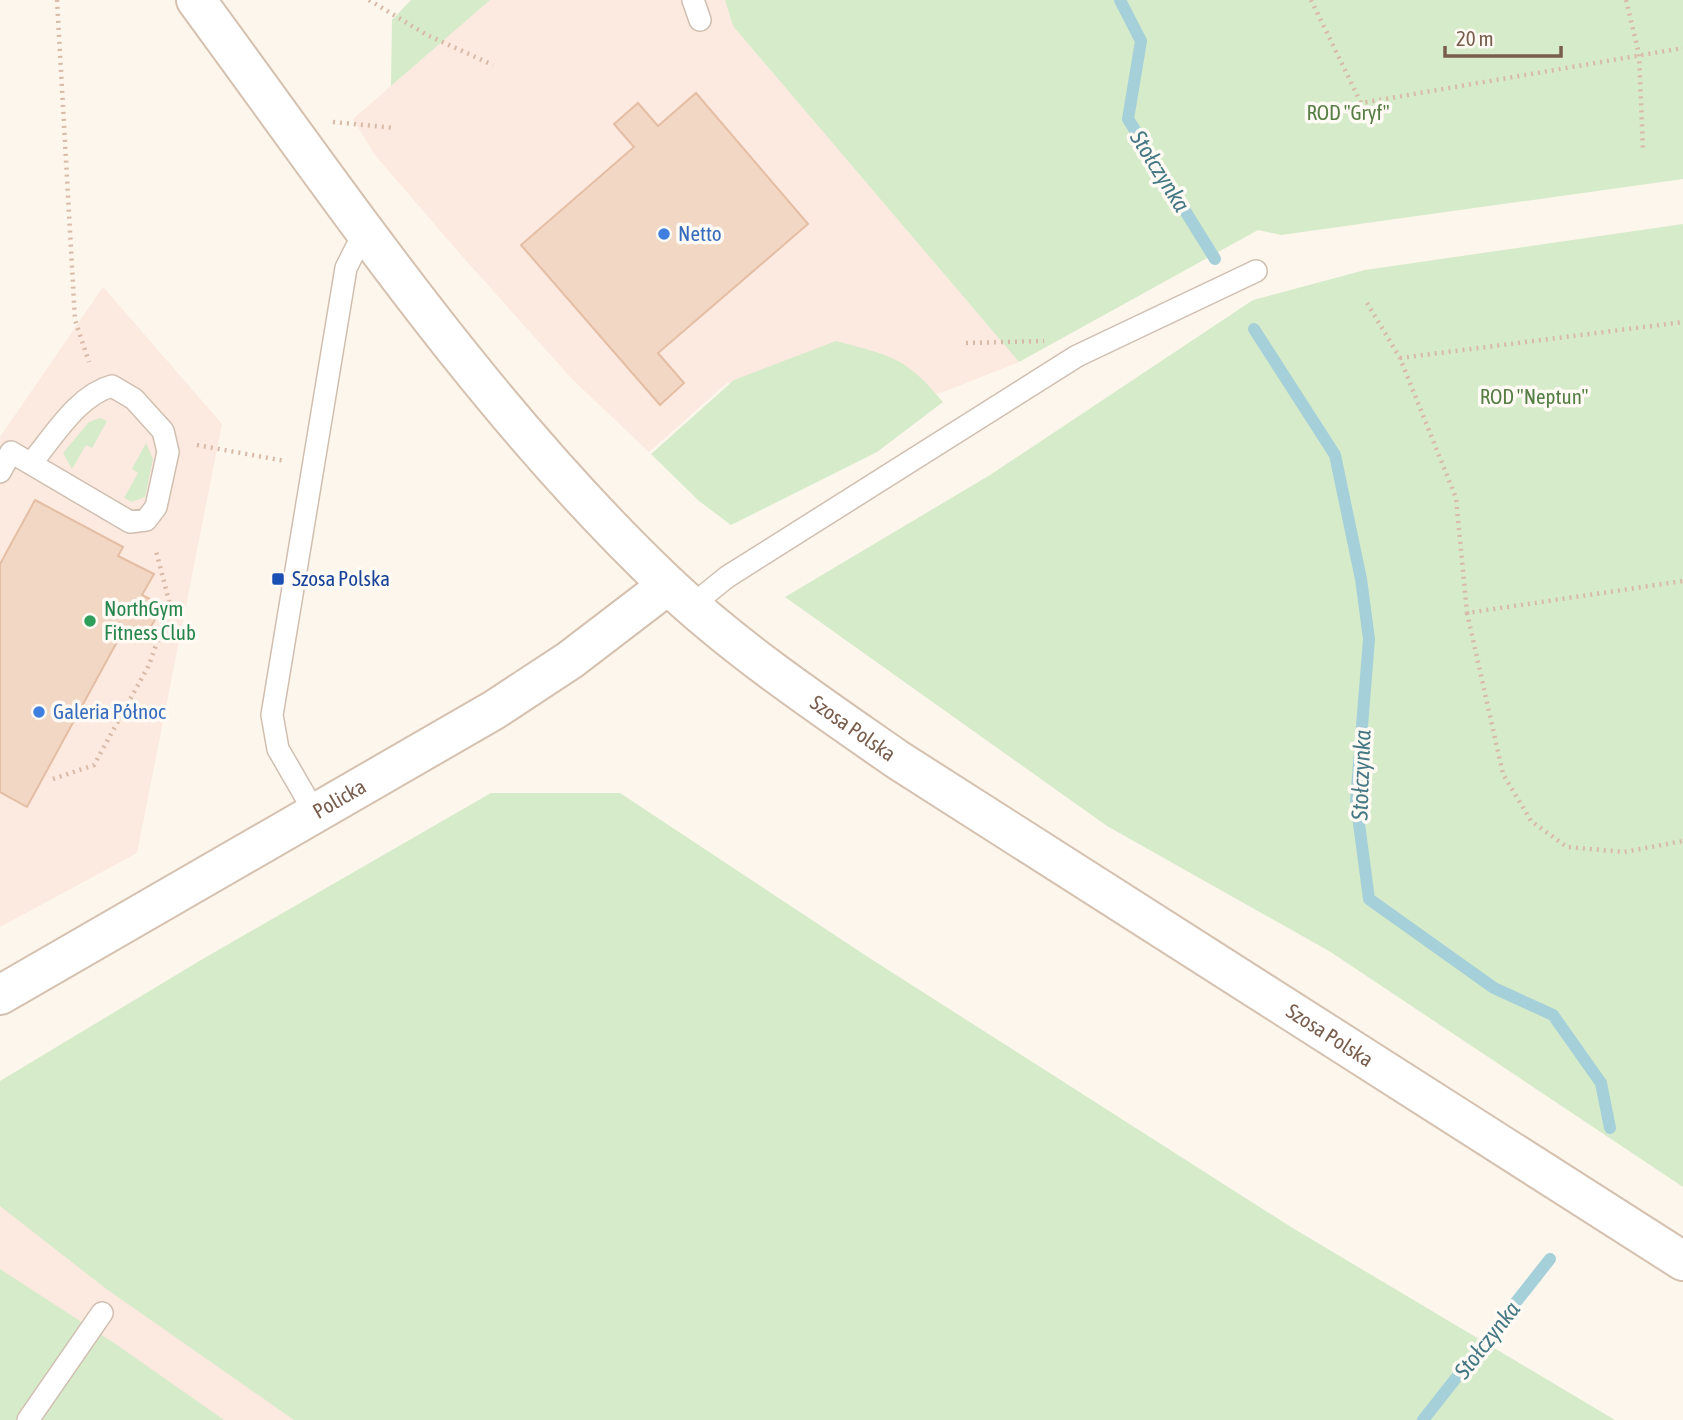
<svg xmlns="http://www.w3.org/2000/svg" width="1683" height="1420" font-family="'Asap Condensed',sans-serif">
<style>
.commercial{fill:#fce9e0}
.green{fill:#d6ebc9}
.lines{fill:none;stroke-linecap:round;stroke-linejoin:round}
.stream{stroke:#a6d0d9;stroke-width:12}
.building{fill:#f2d7c4;stroke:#e4bea4;stroke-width:2}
.lane-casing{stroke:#d0bfb0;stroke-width:24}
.secondary-casing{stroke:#d5c1b0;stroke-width:42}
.path{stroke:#d8baa6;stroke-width:4.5;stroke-dasharray:2 5;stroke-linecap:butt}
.lane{stroke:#fff;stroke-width:21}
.secondary{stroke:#fff;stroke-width:38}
.shop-dot{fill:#3f7fe0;stroke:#fffaf3;stroke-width:2.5}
.transit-dot{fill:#1a4fb4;stroke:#fffaf3;stroke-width:2.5}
.leisure-dot{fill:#2e9e5b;stroke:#fffaf3;stroke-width:2.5}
.labels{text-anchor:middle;stroke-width:7;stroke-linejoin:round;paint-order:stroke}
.park-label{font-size:21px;fill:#557e45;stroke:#fffaf3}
.shop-label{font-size:21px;fill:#366cbe;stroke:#fffaf3;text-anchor:start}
.transit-label{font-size:21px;fill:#164399;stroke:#fffaf3;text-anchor:start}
.leisure-label{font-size:21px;fill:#27864d;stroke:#fffaf3;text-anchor:start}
.street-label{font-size:21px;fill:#795e4e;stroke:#fffaf3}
.water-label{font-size:23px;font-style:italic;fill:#447884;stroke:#fffaf3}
</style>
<rect width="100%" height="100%" fill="#fdf6ec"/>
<!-- commercial -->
<g class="commercial">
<path d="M 490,0 L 725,0 L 733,26 L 1019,362 L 796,450 L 728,382 L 649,452 L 573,380 L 462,256 L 375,155 L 353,119 Z"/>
<path d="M 103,287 L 222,424 L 137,853 L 0,927 L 0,437 Z"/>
<path d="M 0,1160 L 368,1420 L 0,1420 Z"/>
</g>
<!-- green -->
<g class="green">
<path d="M 411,0 L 490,0 L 391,86 L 392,20 Z"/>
<path d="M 725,0 L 1683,0 L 1683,179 L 1281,235 L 1258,230 L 1019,362 L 733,26 Z"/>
<path d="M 1683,224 L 1683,1187 L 1329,951 L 1107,826 L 785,597 L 990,475 L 1253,300 L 1365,270 Z"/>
<path d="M 836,341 C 891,356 905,356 943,402 L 877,452 L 731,525 L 699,501 L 651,454 L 734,380 Z"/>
<path d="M 100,418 L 107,421 L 92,448 L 86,445 L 72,469 L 63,453 L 89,422 Z"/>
<path d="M 146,443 L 153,459 L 145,497 L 132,502 L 124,498 L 138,473 L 132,469 Z"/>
<path d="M 491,793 L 620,793 L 871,959 L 1291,1227 L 1615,1420 L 294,1420 L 105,1288 L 0,1206 L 0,1081 L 201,960 Z"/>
<path d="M 0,1269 L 117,1345 L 224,1420 L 0,1420 Z"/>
</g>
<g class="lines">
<!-- stream -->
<g class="stream">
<path d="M 1120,0 L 1141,41 L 1128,119 L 1215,259"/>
<path d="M 1254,329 L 1335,455 L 1361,579 L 1369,639 L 1356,801 L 1369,899 L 1494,988 L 1553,1015 L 1601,1083 L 1610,1128"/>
<path d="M 1423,1420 L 1550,1259"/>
</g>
</g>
<!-- building -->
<g class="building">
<path d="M 696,93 L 808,224 L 658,353 L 684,383 L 660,405 L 521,245 L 634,147 L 614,124 L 638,103 L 658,126 Z"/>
<path d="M 35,500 L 123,547 L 118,556 L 154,574 L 142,595 L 163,606 L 143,640 L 124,629 L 27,807 L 0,792 L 0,564 Z"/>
</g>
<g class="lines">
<!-- lane casing -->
<g class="lane-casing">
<g id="lane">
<path d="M 693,0 L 700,20"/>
<path d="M 0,472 L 11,452 L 130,522 L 146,520 L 156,507 L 168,452 L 165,439 L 163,431 L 134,399 L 112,386 C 78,395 54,436 32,462"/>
<path d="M 691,606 L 727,577 L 1077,356 L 1256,271"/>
<path d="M 315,813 L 278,749 L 272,715 L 346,268 L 356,248 L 370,237"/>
<path d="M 28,1420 L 102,1313"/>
</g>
</g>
<!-- secondary casing -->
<g class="secondary-casing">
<g id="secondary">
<path id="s1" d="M 196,0 C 344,201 485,411 667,584 C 737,650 819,705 898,760 L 1683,1261"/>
<path id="s2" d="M 0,995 L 494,710 L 570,660 L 668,585"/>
</g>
</g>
<!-- path -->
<g class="path">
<path d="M 57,0 L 75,320 L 89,362"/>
<path d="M 369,0 L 427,35 L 493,65"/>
<path d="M 1311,0 L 1361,103 L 1683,48"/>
<path d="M 1626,0 L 1639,54 L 1643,149"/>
<path d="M 333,122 L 395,128"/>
<path d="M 1367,303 L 1400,358 L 1456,498 L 1467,613 L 1683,581"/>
<path d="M 966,343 L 1044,341"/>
<path d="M 1400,358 L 1683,322"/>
<path d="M 197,445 L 285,461"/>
<path d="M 1467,613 L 1503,774 L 1531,821 L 1567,847 L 1624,852 L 1683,841"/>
<path d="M 53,779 L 94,765 L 149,665 L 170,605 L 156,551"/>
</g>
<!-- lane -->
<use href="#lane" class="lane"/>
<!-- secondary -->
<use href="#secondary" class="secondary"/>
</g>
<!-- markers -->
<g class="shop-dot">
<circle cx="664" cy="234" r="7"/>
<circle cx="39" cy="712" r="7"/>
</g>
<rect class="transit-dot" x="271" y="572" width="14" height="14" rx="3.5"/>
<circle class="leisure-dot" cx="90" cy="621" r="7"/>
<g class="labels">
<!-- park labels -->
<g class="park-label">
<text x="1348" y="120">ROD "Gryf"</text>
<text x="1534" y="404">ROD "Neptun"</text>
</g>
<!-- shop labels -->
<g class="shop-label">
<text x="678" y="241">Netto</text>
<text x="53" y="719">Galeria Północ</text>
</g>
<!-- transit labels -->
<g class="transit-label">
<text x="292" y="586">Szosa Polska</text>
</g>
<!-- leisure labels -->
<g class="leisure-label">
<text x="104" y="616">NorthGym<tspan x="104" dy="24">Fitness Club</tspan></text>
</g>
<!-- street labels -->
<g class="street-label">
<text dy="7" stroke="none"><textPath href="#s1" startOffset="987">Szosa Polska</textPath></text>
<text dy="7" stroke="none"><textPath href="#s2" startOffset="392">Policka</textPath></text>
<text dy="7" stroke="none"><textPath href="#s1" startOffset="1554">Szosa Polska</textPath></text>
</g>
<!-- water labels -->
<g class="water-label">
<text transform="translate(1160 171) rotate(58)" y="8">Stołczynka</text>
<text transform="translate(1361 775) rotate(-88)" y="8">Stołczynka</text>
<text transform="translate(1487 1340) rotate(-52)" y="8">Stołczynka</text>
</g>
</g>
<!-- scale -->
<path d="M1445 46v10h116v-10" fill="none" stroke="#795e4e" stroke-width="3.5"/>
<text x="1456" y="46" font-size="21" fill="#795e4e" stroke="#fffaf3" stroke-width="5" paint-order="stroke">20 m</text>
</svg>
